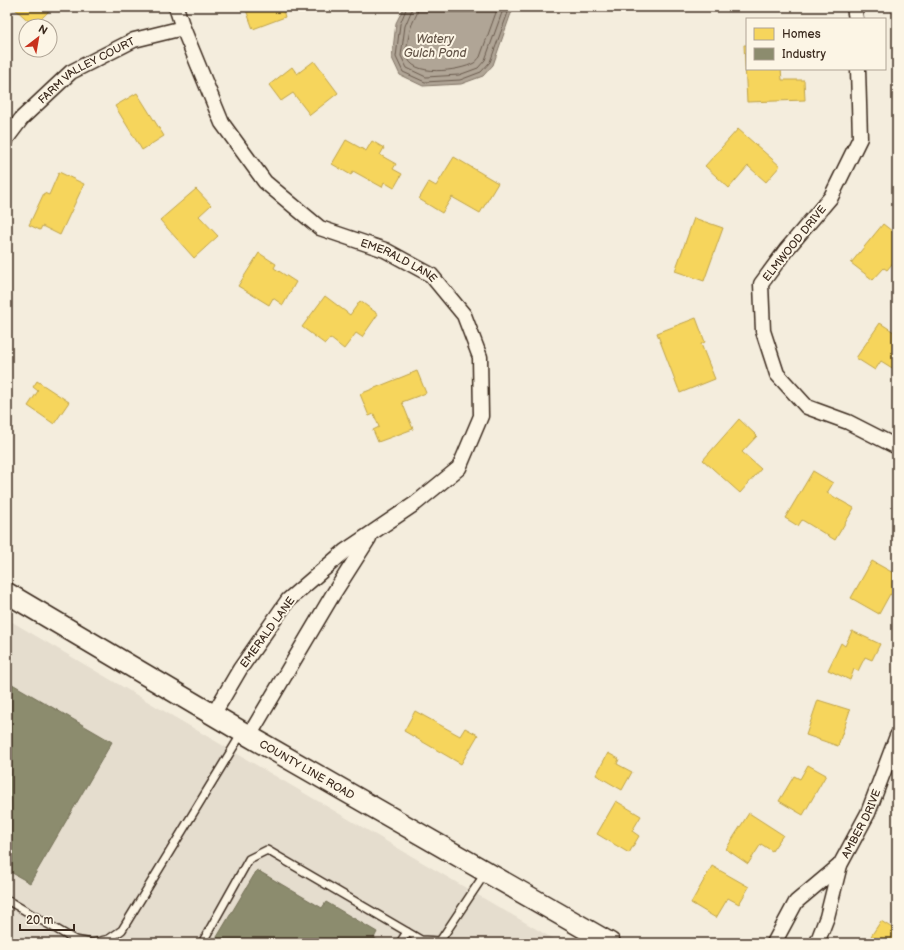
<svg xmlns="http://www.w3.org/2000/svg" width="904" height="950" font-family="'Balsamiq Sans',sans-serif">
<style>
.built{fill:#e5ddce}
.water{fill:#b0a596;stroke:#817466}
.homes{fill:#f6d55c;stroke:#bea249}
.industry{fill:#8c8c6e;stroke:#746f56}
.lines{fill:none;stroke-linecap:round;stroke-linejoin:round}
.shore{stroke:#6a5b4e;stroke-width:1}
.lane-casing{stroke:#3b2a1e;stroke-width:10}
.street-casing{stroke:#3b2a1e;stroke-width:17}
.secondary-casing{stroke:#3b2a1e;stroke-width:23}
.lane{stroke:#fcf5e5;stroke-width:7}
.street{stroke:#fcf5e5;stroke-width:14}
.secondary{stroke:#fcf5e5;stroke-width:20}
.labels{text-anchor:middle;stroke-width:4;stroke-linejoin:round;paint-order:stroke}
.street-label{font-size:11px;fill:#3b2a1e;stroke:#fcf5e5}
.water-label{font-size:12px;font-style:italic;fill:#645548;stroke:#fcf5e5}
</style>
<rect width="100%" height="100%" fill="#f4eddd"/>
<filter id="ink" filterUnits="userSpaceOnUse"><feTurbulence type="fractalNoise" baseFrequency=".025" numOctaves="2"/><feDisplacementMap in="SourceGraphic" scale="8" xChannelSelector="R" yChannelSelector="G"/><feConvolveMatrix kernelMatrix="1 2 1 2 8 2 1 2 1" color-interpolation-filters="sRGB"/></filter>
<g filter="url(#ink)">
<!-- built -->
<path class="built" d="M 7,619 L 181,721 L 560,943 L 7,943 Z"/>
<!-- water -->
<path class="water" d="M 404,7 L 514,7 L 510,16 L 493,65 L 483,76 L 461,84 L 423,86 L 400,75 L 392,58 L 396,23 Z"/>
<!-- homes -->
<g class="homes">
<path d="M 13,7 L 47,7 L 50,10 L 34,26 Z"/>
<path d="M 245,7 L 282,7 L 285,17 L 253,29 Z"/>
<path d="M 744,45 L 747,45 L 747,69 L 781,69 L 782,80 L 804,80 L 805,100 L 747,102 Z"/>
<path d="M 314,61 L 338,93 L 310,115 L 293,93 L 281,101 L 269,85 L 292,67 L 297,74 Z"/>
<path d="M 137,93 L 164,136 L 142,150 L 115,106 Z"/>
<path d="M 738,129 L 780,166 L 766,182 L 748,166 L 729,188 L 705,166 Z"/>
<path d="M 346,140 L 366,151 L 372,141 L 384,148 L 380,155 L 396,164 L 393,169 L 402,174 L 394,188 L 384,182 L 382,187 L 353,171 L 351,175 L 332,164 Z"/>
<path d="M 454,157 L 498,183 L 480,213 L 452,197 L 442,213 L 419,199 L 429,182 L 436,186 Z"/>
<path d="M 59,172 L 84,184 L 60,235 L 42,226 L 40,230 L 29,225 L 44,193 L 49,195 Z"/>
<path d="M 196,189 L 211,205 L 199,216 L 218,236 L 194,258 L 160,220 Z"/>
<path d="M 694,218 L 723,228 L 704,281 L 675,271 Z"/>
<path d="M 883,224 L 897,235 L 897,252 L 894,256 L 897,258 L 887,270 L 884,268 L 873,280 L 851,263 Z"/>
<path d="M 259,253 L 276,264 L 274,268 L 296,282 L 283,305 L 273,298 L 269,305 L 238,286 Z"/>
<path d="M 325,296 L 350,315 L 360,301 L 378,314 L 362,337 L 356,333 L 344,349 L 330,338 L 325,344 L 302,327 Z"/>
<path d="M 696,318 L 705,342 L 701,344 L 715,379 L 680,393 L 657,333 Z"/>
<path d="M 880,323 L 897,334 L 897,371 L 881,361 L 875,370 L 856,358 Z"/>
<path d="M 417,371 L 426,393 L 402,402 L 413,429 L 378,442 L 373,430 L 379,427 L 374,414 L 369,416 L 360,394 Z"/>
<path d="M 37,381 L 69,402 L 54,424 L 28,406 L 38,391 L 33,387 Z"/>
<path d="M 739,419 L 757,436 L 742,452 L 761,469 L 740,493 L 703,460 Z"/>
<path d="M 813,471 L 833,483 L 827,493 L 854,508 L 835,540 L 802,520 L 798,526 L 785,518 Z"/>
<path d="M 872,561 L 897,575 L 897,598 L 890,594 L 879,614 L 851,598 Z"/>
<path d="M 852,631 L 880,644 L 872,660 L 865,657 L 858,671 L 854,669 L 850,680 L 828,670 L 841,643 L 845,646 Z"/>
<path d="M 818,700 L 850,710 L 838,746 L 806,735 Z"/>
<path d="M 415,711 L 460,736 L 465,728 L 478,735 L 461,764 L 404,731 Z"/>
<path d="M 608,753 L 619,759 L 617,764 L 632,772 L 622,790 L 596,775 Z"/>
<path d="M 808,765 L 826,775 L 803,815 L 779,801 L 794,776 L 800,779 Z"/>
<path d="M 616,801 L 641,816 L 632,831 L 639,836 L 629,853 L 597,834 Z"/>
<path d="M 749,813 L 783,835 L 772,851 L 761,844 L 748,864 L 726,849 Z"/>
<path d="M 712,866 L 749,887 L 739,904 L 728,898 L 716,918 L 691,903 Z"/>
<path d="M 881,921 L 897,931 L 897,943 L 879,943 L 880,941 L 871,936 Z"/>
</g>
<!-- industry -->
<g class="industry">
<path d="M 7,681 L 112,742 L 30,883 L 7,870 Z"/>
<path d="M 257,870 L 322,908 L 326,902 L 377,932 L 374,938 L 382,943 L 216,943 L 214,942 Z"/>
</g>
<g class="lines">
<!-- shore -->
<g class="shore">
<path d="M 407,7 L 400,24 L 396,57 L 403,72 L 425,82 L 460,80 L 481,72 L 490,62 L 510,7"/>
<path d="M 412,7 L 411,12 L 405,26 L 401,56 L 407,68 L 426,77 L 459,75 L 478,68 L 485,60 L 504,7"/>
<path d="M 418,7 C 418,15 413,20 411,27 C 409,32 406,50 407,55 C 410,78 460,71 474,63 C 476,62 478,59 480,57 L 498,7"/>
</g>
<!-- lane casing -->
<g class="lane-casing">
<g id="lane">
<path d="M 7,900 L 75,940 L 92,943 L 109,939 L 122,930 L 242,733"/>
<path d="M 202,943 L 249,859 L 267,850 L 421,940 L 440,941 L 486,872"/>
<path d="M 400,943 L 407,932"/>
</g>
</g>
<!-- street casing -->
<g class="street-casing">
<g id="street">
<path id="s1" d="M 176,7 L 183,28 L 222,123 L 265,182 L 320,228 L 385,250 L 431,275 L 464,315 L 480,357 L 481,416 L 459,468 L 416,503 L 345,551 L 288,600 L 240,669 L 213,715"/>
<path d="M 854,7 L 856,19"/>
<path d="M 858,69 L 860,138 L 831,197 L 786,250 L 761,284 L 763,331 L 777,374 L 807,407 L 848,422 L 897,447"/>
<path id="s2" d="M 7,138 L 22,118 L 71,72 L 134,40 L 183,28"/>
<path d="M 249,736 L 332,596 L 369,538"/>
<path d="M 774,943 L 796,902 L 840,865"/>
<path id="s3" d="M 817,943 L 827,917 L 840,865 L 868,813 L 897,736"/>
</g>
</g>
<!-- secondary casing -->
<g class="secondary-casing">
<g id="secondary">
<path id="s4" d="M 7,593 L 249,736 L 610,943"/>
</g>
</g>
<!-- lane -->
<use href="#lane" class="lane"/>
<!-- street -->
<use href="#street" class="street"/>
<!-- secondary -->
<use href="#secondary" class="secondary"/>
</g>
</g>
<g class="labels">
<!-- street labels -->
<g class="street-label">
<text dy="4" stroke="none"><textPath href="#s2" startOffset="106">FARM VALLEY COURT</textPath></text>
<text transform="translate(794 243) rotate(-51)" y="4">ELMWOOD DRIVE</text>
<text dy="4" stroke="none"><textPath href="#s1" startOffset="355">EMERALD LANE</textPath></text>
<text transform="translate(267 632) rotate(-54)" y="4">EMERALD LANE</text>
<text dy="4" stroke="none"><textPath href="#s4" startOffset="348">COUNTY LINE ROAD</textPath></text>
<text dy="4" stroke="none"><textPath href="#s3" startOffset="128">AMBER DRIVE</textPath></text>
</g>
<!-- water labels -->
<g class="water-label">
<text x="435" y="43">Watery<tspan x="435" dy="14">Gulch Pond</tspan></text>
</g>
</g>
<!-- margin -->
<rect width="904" height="950" fill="none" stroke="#fcf5e5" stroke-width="24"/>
<rect x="12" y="12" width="880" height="926" fill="none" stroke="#3b2a1e" stroke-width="1.5" filter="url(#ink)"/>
<!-- legend -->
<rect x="746" y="18" width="140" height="52" fill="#fcf5e5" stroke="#afa495"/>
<rect x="754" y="28" width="20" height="12" fill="#f6d55c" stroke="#afa495"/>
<text x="782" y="38" font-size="12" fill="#3b2a1e">Homes</text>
<rect x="754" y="48" width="20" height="12" fill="#8c8c6e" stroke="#afa495"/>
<text x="782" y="58" font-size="12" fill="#3b2a1e">Industry</text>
<!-- north arrow -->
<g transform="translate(38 38) rotate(31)"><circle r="19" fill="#fcf5e5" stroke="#afa495"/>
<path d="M0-3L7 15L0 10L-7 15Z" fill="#c8321e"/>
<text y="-6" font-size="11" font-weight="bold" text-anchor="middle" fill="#3b2a1e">N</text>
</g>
<!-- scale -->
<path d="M20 924v6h54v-6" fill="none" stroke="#3b2a1e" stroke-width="2"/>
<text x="26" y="924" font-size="12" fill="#3b2a1e" stroke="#fcf5e5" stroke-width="3" paint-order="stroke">20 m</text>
</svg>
